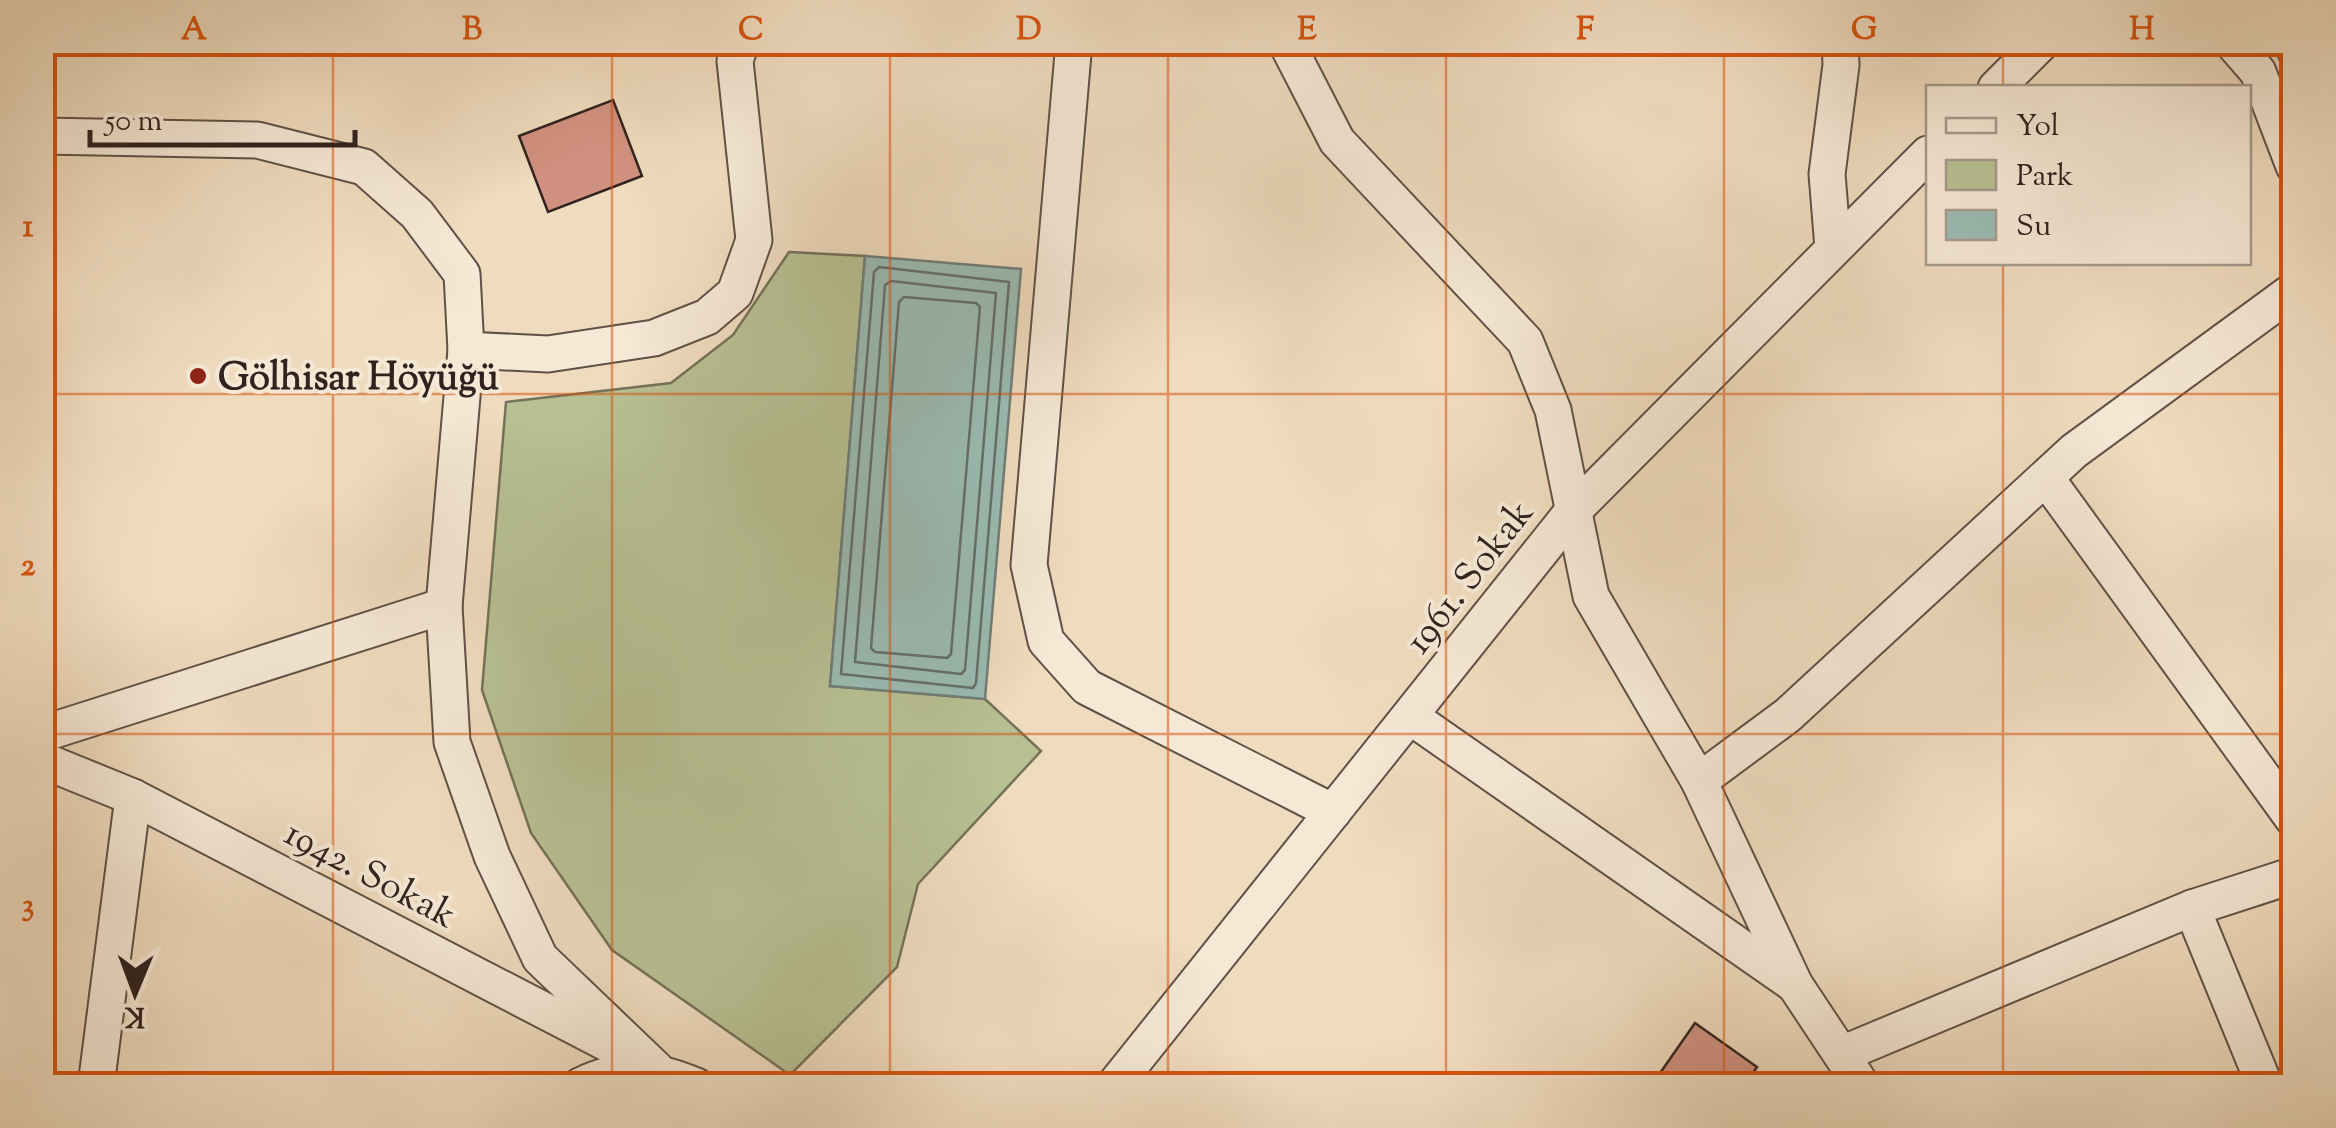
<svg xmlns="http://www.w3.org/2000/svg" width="2336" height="1128" font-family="'Sorts Mill Goudy',serif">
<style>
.green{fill:#b7c093;stroke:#747259;stroke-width:2.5}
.water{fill:#9abbb3;stroke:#707e78;stroke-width:2.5}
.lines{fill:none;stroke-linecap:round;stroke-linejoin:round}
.shore{stroke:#656f69;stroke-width:2.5}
.building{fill:#d19180;stroke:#30231f;stroke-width:2.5}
.street-casing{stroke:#605147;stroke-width:39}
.street{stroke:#f5e8d5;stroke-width:35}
.grid{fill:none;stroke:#d6540e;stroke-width:2.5;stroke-opacity:0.55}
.poi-dot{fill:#8f2418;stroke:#f5e8d5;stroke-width:4}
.labels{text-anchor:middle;stroke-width:8;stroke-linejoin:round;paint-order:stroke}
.poi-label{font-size:38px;font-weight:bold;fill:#30231f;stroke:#f5e8d5;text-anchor:start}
.street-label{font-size:38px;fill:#30231f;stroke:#f5e8d5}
.neatline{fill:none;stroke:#d6540e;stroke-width:4}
.grid-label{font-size:32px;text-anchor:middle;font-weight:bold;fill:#d6540e}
</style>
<rect width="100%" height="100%" fill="#efdbbe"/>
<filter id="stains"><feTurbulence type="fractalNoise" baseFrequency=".002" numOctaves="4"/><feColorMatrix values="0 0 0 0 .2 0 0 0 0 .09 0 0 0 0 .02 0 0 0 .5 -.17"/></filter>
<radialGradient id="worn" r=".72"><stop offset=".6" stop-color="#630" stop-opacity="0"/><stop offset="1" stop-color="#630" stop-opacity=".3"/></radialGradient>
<!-- green -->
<g class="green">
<path d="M 2271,43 L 2293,43 L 2293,87 Z"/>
<path d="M 789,252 L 865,256 L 830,686 L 985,699 L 1041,751 L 918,884 L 897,967 L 790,1075 L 612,950 L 531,833 L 482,690 L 506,402 L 671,383 L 733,335 Z"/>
</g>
<!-- water -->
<path class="water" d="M 865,256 L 1021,269 L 985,699 L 830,686 Z"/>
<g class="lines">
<!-- shore -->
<g class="shore">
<path d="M 879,267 L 1009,282 L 976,683 L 973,688 L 841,674 L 874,272 Z"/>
<path d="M 891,281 L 996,293 L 965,670 L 961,674 L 855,662 L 885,285 Z"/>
<path d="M 904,297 L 976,303 L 980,307 L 951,654 L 947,658 L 875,652 L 871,648 L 899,302 Z"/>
</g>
</g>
<!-- building -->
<g class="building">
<path d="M 613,100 L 642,176 L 548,212 L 519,136 Z"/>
<path d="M 1695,1023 L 1757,1067 L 1744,1086 L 1651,1086 Z"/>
</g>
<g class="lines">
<!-- street casing -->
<g class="street-casing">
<g id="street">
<path d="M 1074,42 L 1029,565 L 1046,641 L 1087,687 L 1333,812"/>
<path d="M 1286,42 L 1337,141 L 1525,341 L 1553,410 L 1591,596 L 1699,781 L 1795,985"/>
<path d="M 2232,42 L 2258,72 L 2294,166"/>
<path d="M 1996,88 L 2042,42"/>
<path d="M 42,136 L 257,140 L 364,167 L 417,214 L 462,274 L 466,350 L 444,606 L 452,742 L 492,856 L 540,958 L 656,1069"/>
<path d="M 1833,248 L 1827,174 L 1841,65 L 1840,42"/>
<path d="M 466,350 L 548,354 L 654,338 L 707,317 L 735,293 L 754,240 L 735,61 L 741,42"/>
<path d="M 2046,478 L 2294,820"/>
<path d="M 1411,717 L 1795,985 L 1862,1086"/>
<path d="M 42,734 L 444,606"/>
<path d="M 42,760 L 133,797 L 620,1050"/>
<path d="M 1699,781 L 1788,715 L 2074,451 L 2294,290"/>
<path d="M 2192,908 L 2265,1086"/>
<path d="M 1842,1054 L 2192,908 L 2294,875"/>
<path d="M 96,1086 L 133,797"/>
<path d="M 580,1086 C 623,1065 654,1068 696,1086"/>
<path d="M 1114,1086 L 1573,511 L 1928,154"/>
</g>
</g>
<!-- street -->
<use href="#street" class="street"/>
</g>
<!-- grid -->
<path class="grid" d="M 333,42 L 333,1086M 612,42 L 612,1086M 890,42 L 890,1086M 1168,42 L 1168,1086M 1446,42 L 1446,1086M 1724,42 L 1724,1086M 2003,42 L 2003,88M 2003,262 L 2003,1086M 42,394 L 2294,394M 42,734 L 2294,734"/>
<!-- markers -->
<circle class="poi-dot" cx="198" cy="376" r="10"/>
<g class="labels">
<!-- poi labels -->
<g class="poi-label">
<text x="218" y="389">Gölhisar Höyüğü</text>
</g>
<!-- street labels -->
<g class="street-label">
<text transform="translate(1468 576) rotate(-52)" y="13">1961. Sokak</text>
<text transform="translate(371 873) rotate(28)" y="13">1942. Sokak</text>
</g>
</g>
<!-- margin -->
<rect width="2336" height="1128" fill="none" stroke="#efdbbe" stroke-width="110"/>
<!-- legend -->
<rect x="1926" y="85" width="325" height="180" fill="#f5e8d5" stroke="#a6998c" stroke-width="2.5"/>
<rect x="1946" y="118" width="50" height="15" fill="#f5e8d5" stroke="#a6998c" stroke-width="2.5"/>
<text x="2016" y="135" font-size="30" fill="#30231f">Yol</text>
<rect x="1946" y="160" width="50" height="30" fill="#b7c093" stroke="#a6998c" stroke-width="2.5"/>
<text x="2016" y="185" font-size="30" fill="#30231f">Park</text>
<rect x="1946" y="210" width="50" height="30" fill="#9abbb3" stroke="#a6998c" stroke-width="2.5"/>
<text x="2016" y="235" font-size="30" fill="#30231f">Su</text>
<!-- north arrow -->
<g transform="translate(135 993) rotate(181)" stroke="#f5e8d5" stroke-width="8" paint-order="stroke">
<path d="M0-8L18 38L0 25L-18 38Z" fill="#30231f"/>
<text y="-15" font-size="28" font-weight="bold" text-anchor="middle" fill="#30231f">K</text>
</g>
<!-- scale -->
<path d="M90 130v15h265v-15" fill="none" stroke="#30231f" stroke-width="5"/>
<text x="105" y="130" font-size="30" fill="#30231f" stroke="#f5e8d5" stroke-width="8" paint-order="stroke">50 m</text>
<rect x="55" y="55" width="2226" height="1018" class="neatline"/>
<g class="grid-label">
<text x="194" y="39">A</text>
<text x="472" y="39">B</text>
<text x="751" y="39">C</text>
<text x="1029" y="39">D</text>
<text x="1307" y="39">E</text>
<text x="1585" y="39">F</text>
<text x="1864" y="39">G</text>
<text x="2142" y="39">H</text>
<text x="28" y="236">1</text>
<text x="28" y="575">2</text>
<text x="28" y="915">3</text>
</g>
<rect width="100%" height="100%" filter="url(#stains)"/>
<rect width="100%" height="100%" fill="url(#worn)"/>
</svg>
